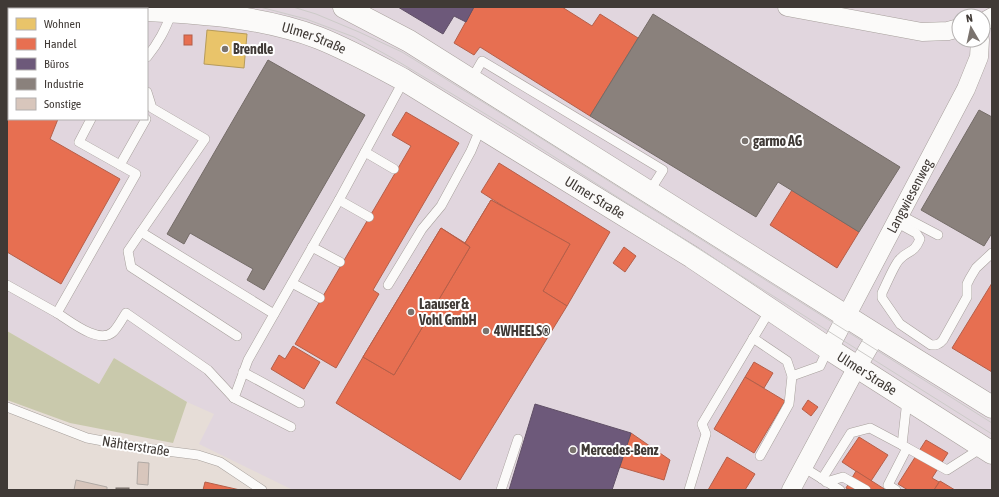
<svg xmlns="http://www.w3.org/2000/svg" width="999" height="497" font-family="'Asap Condensed',sans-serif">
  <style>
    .commercial { fill: #e1d6de; fill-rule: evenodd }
    .green { fill: #c9c9ac }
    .homes { fill: #e9c46a; stroke: #b69b5a }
    .shops { fill: #e76f51; stroke: #b55f49 }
    .offices { fill: #6d597a; stroke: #605066 }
    .industry { fill: #8a817c; stroke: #746c67 }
    .building { fill: #d8c6bc; stroke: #b0a9a4 }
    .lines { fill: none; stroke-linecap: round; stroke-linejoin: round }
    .service-casing { stroke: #a7a09c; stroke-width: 10 }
    .minor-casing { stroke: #a7a09c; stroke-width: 19 }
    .tertiary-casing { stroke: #a7a09c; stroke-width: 23 }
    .service { stroke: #fbfaf9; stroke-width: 9 }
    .minor { stroke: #fbfaf9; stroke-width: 18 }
    .tertiary { stroke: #fbfaf9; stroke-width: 22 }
    .tram { stroke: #cdcbc9; stroke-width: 1 }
    .poi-dot { fill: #7a736e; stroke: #fff; stroke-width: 1.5 }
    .labels { text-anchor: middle; stroke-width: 4; stroke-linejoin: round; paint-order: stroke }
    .street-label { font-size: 14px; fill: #403a36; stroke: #fff }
    .poi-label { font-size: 14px; font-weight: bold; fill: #403a36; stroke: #fff; text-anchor: start }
  </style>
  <rect width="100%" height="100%" fill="#e6ddd7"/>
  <path class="commercial" d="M 7,7 L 992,7 L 992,490 L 293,490 L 199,444 L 214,414 L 187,402 L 114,358 L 99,384 L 7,331 ZM 9,9 L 147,9 L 147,119 L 9,119 ZM 959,16 L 983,16 L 983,40 L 959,40 Z"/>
  <path class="green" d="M 7,331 L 99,384 L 114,358 L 187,402 L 173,443 L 70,423 L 7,400 Z"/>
  <path class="homes" d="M 207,30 L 247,34 L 244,68 L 204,64 Z"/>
  <g class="shops">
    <path d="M 474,7 L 562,7 L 592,26 L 600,14 L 638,38 L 590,116 L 480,47 L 474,55 L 454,43 Z"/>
    <rect x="184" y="35" width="8" height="10"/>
    <path d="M 7,41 L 9,41 L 9,119 L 58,119 L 50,139 L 120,179 L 61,284 L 7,252 Z"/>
    <path d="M 406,112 L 459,143 L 373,290 L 379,294 L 336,368 L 295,344 L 411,146 L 392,135 Z"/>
    <path d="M 499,163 L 610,232 L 567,306 L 543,291 L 570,244 L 506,208 L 481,192 Z"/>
    <path d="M 792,190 L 859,232 L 837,268 L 770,225 Z"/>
    <path d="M 491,200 L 506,208 L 469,268 L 462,263 L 394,375 L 363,357 L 441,228 L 465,243 Z"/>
    <path d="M 491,200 L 570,244 L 543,291 L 567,306 L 460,480 L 336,403 L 363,357 L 394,375 L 470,247 L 465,243 Z"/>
    <path d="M 441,228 L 470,247 L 394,375 L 363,357 Z"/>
    <path d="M 624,247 L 636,256 L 625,272 L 613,263 Z"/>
    <path d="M 992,283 L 992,372 L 952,348 Z"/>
    <path d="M 293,346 L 320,362 L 304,389 L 271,369 L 279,355 L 285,359 Z"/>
    <path d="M 754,362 L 773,373 L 764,388 L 745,377 Z"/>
    <path d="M 745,377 L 785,401 L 754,453 L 714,429 Z"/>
    <path d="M 808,400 L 818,407 L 811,416 L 802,409 Z"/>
    <path d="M 631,433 L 670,460 L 664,480 L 620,467 Z"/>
    <path d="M 859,437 L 888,455 L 871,481 L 842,462 Z"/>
    <path d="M 926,440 L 948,453 L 932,478 L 939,482 L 934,490 L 908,490 L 898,484 Z"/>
    <path d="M 727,457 L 755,474 L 745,490 L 708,490 Z"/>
    <path d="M 856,471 L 886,490 L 850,490 L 846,488 Z"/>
    <path d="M 940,481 L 955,490 L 934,490 Z"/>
    <path d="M 205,482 L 240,490 L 203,490 Z"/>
  </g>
  <g class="offices">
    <path d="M 398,7 L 474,7 L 466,22 L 454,16 L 443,34 Z"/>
    <path d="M 535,404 L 631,433 L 612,490 L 509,490 Z"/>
  </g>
  <g class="industry">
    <path d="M 653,14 L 900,167 L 859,232 L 778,182 L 756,217 L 590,116 Z"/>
    <path d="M 268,60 L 365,115 L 264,290 L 247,280 L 253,269 L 190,233 L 184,244 L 167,234 Z"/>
    <path d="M 979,110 L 992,117 L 992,233 L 984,246 L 921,210 Z"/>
    <rect x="116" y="488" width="13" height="2"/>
  </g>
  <g class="building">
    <path d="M 138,462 L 149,463 L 148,485 L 137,484 Z"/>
    <path d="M 76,480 L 107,487 L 107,490 L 74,490 Z"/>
  </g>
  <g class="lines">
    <defs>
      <g id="service">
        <path d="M 147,57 C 159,42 165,30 172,12"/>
        <path d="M 471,80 L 482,61 L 663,170 L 649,192"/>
        <path d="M 147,92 L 152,108 L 205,139 L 141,232 L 274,314"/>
        <path d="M 91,119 L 79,142 L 136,174 L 57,313 C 70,321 99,345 113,332 C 118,327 122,319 126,313 L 208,370 L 234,398"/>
        <path d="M 365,152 L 394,169"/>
        <path d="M 120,165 L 146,119"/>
        <path d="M 339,200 L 369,217"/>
        <path d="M 900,215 L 938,235"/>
        <path d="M 896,222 L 916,233 L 920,239 C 914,254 908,250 900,259 C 895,263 886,285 882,293 L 882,298 L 900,324 L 931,345 C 936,345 939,345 943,340 L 967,297 L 967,284 L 970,278 L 976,268 L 992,253"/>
        <path d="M 141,232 L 128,251 L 131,267 L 237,336"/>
        <path d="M 312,247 L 340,262"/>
        <path d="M 292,283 L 320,298"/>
        <path d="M 7,285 L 57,313"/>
        <path d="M 388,285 L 422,229 L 441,206 L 471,151 L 481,127"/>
        <path d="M 753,338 L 787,361 L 792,376 L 789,404 L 760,456"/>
        <path d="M 243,372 L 300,403"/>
        <path d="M 792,376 L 820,366 L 828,349"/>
        <path d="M 907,400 L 902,445 L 947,470 L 983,447"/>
        <path d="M 7,407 L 87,438 L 135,447 L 198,455 L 220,462 L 262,490"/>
        <path d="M 291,427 L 234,398 L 248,360 L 339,200 L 404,80"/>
        <path d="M 803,467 L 840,490"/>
        <path d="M 822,479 L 851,433 L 870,428 L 902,445"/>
        <path d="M 826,482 L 843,477 L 866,490"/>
        <path d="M 501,490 L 518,439"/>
        <path d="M 689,490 L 706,434 L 702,424 L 770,310"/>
        <path d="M 896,490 L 888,485 L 907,448"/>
      </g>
      <g id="minor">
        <path d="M 787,7 L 922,32 L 948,31 L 959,28"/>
        <path d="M 983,22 L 992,17"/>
        <path id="s1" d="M 829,349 L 966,89 L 979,57 L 980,40"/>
        <path d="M 791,490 L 851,378 L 876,335"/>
      </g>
      <g id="tertiary">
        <path d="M 82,7 L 130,9"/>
        <path d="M 344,7 L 409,41 L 876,335 L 992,407"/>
        <path id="s2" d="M 147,10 C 205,13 264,17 319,38 C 349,50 376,65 404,80 L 692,257 L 829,349 L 992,453"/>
      </g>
    </defs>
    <use href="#service" class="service-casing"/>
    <use href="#minor" class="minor-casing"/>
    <use href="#tertiary" class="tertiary-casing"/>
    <use href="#service" class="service"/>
    <use href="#minor" class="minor"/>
    <use href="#tertiary" class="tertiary"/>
    <g class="tram">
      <path d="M 260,7 L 306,19 L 354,37 L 394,59 L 512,130 L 836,336 L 992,434"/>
      <path d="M 293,7 L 316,14 L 359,32 L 402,52 L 520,125 L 992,423"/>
    </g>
  </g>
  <g class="poi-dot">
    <circle cx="225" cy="49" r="4"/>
    <circle cx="745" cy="141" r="4"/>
    <circle cx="411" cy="312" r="4"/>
    <circle cx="486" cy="331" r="4"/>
    <circle cx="573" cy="450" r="4"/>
  </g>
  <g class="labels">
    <g class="street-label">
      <text dy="5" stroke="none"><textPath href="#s2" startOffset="170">Ulmer Straße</textPath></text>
      <text dy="5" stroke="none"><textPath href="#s1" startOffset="173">Langwiesenweg</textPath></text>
      <text dy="5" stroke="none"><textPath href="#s2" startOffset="494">Ulmer Straße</textPath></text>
      <text dy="5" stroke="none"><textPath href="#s2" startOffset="818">Ulmer Straße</textPath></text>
      <text transform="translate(136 446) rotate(9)" y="5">Nähterstraße</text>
    </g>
    <g class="poi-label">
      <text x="233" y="54">Brendle</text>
      <text x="753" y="146">garmo AG</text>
      <text x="419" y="309">Laauser &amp;<tspan x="419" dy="16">Vohl GmbH</tspan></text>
      <text x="494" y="336">4WHEELS®</text>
      <text x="581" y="455">Mercedes-Benz</text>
    </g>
  </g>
  <rect width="999" height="497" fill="none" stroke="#403a36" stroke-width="16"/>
  <rect x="8" y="8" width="140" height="112" fill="#ffffff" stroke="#b3b0af"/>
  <rect x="16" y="18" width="20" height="12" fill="#e9c46a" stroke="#b3b0af"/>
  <text x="44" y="28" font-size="12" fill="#403a36">Wohnen</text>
  <rect x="16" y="38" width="20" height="12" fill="#e76f51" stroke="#b3b0af"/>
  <text x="44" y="48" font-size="12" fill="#403a36">Handel</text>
  <rect x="16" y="58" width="20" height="12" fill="#6d597a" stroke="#b3b0af"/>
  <text x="44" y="68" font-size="12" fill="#403a36">Büros</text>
  <rect x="16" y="78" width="20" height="12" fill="#8a817c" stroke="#b3b0af"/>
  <text x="44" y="88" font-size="12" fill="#403a36">Industrie</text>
  <rect x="16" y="98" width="20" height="12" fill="#d8c6bc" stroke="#b3b0af"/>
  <text x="44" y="108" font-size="12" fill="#403a36">Sonstige</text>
  <g transform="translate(971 28) rotate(351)"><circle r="19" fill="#ffffff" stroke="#b3b0af"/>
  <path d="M0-3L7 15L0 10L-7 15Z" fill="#7a736e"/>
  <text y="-6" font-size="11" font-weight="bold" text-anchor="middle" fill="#403a36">N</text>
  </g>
</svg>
